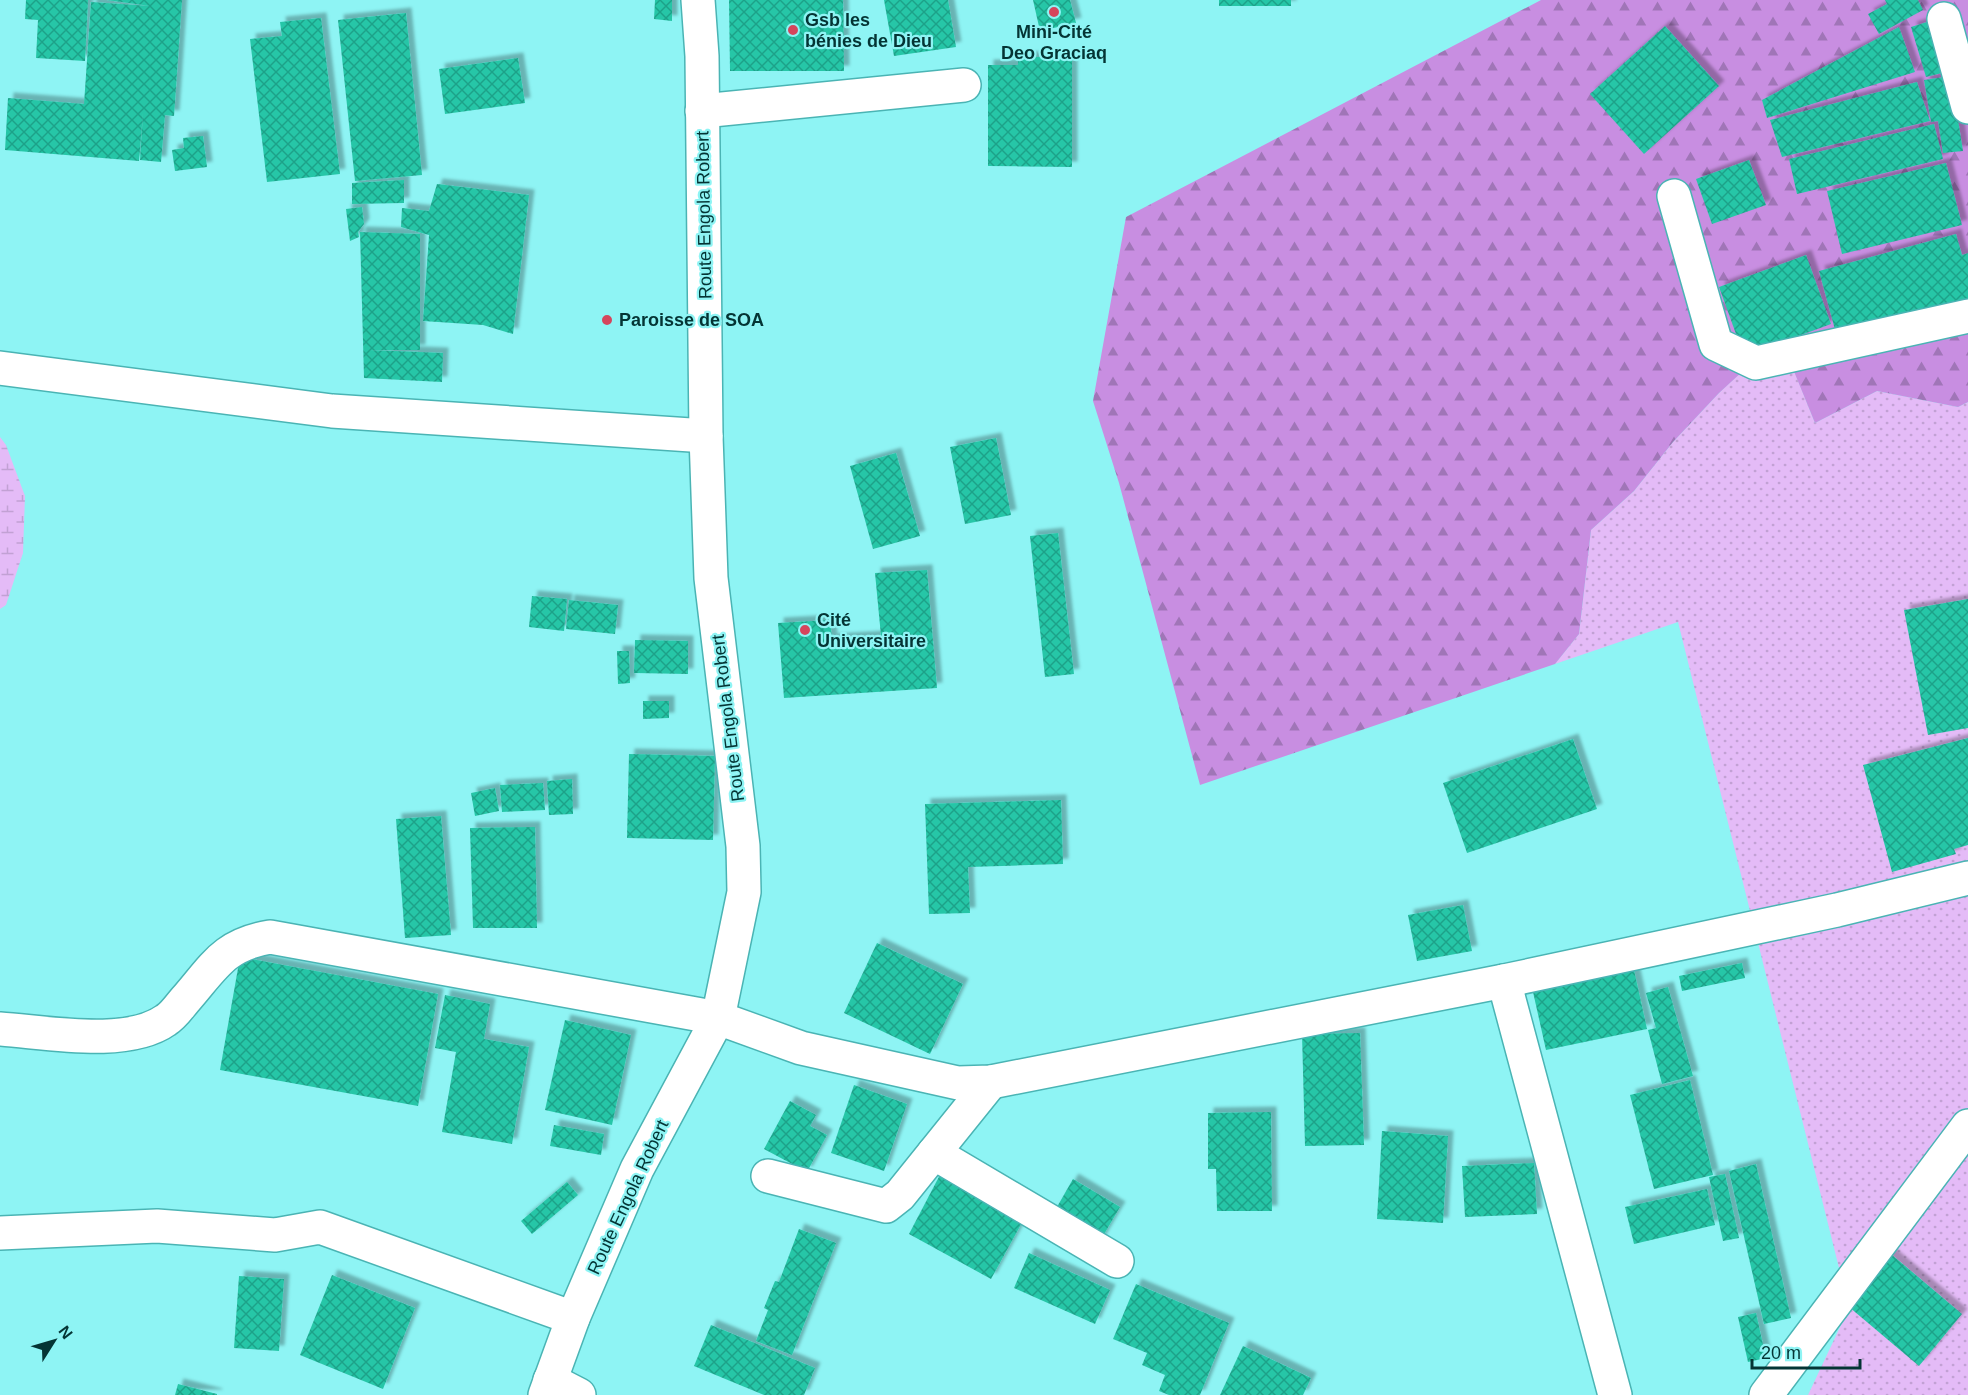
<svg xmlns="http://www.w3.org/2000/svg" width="1968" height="1395" font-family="Helvetica,sans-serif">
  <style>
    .grass { fill: url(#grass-dots) }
    .forest { fill: url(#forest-firs) }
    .wetland { fill: url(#wetland-marsh) }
    .building { fill: url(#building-cross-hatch); filter: url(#shadow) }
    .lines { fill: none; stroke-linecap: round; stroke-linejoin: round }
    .street-casing { stroke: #4ab4b4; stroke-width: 36 }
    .secondary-casing { stroke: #4ab4b4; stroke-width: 36 }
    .street { stroke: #fff; stroke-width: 33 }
    .secondary { stroke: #fff; stroke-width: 33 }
    .poi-dot { fill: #d5455c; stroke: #8ef4f4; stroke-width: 2 }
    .labels { text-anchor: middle; stroke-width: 4.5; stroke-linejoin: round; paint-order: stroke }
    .poi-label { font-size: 18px; font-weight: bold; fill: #043434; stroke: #8ef4f4; text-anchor: start }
    .street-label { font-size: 18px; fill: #043434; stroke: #8ef4f4 }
  </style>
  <defs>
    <pattern id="grass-dots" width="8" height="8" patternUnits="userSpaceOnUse" patternTransform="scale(1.5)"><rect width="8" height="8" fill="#e4bbf7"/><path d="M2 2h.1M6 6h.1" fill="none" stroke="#c2a1d4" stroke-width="1.8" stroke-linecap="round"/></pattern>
    <pattern id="forest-firs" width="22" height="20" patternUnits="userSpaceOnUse" patternTransform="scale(1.5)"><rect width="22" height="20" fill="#c88ee1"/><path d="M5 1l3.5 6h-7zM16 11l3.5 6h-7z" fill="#a075b7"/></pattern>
    <pattern id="wetland-marsh" width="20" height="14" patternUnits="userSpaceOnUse" patternTransform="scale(1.5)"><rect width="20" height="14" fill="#e4bbf7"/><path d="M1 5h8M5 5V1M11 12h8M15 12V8" fill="none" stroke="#c2a1d4"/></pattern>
    <pattern id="building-cross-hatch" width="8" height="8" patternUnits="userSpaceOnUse" patternTransform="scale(1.5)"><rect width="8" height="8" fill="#26c6a7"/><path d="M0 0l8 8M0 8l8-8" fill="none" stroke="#1fa289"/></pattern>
    <filter id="shadow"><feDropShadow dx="5.5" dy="-5.5" stdDeviation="1.5" flood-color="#0004"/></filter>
  </defs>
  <rect width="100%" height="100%" fill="#8ef4f4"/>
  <path class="grass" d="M 1780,336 L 1815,423 L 1877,391 L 1958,407 L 1968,402 L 1968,1395 L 1808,1395 L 1849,1308 L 1678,622 L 1555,664 L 1579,634 L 1591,530 L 1634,491 L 1673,442 L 1719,393 Z"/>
  <path class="forest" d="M 1541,0 L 1968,0 L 1968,402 L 1958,407 L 1877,391 L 1815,423 L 1780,337 L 1719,393 L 1673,442 L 1634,491 L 1591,530 L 1579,634 L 1555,664 L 1200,785 L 1119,483 L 1093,401 L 1126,217 Z"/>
  <path class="wetland" d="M 0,437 L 6,445 L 25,496 L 23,553 L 6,605 L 0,609 Z"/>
  <g class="building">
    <path d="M 26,0 L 88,0 L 85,61 L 36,58 L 38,20 L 25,19 Z"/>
    <path d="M 107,0 L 182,0 L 174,116 L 165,115 L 161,162 L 140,160 L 143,113 L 139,161 L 5,150 L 8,98 L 84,104 L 91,2 L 150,6 Z"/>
    <path d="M 655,0 L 672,0 L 672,21 L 654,19 Z"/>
    <path d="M 729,0 L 843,0 L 844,71 L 730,71 Z"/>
    <path d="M 884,0 L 948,0 L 956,47 L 894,56 Z"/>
    <path d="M 1033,0 L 1070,0 L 1076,23 L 1040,31 Z"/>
    <rect x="1219" y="0" width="72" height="6"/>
    <path d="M 1885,0 L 1918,0 L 1923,10 L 1879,34 L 1868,14 L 1887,4 Z"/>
    <path d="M 406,13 L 422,175 L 355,181 L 338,20 Z"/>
    <path d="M 321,18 L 340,174 L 267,182 L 250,39 L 282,36 L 280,22 Z"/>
    <path d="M 1927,22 L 1942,73 L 1926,77 L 1911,27 Z"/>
    <path d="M 1665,26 L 1719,86 L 1644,154 L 1590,94 Z"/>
    <path d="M 1899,27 L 1915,72 L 1767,118 L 1762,100 Z"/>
    <path d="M 1018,57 L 1072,57 L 1072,167 L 988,166 L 988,65 L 1018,65 Z"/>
    <path d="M 518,58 L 525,103 L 445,114 L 439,69 Z"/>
    <path d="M 1951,76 L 1963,151 L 1943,153 L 1938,121 L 1931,122 L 1924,80 Z"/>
    <path d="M 1917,82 L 1930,121 L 1782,157 L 1770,120 Z"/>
    <path d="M 1934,124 L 1943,159 L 1797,194 L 1789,159 Z"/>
    <path d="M 203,136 L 207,167 L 175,171 L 172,150 L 184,148 L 183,138 Z"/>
    <path d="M 1749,160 L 1766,205 L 1712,224 L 1696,179 Z"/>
    <path d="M 1946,163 L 1962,225 L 1842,254 L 1827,191 Z"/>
    <path d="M 404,180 L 404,203 L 352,204 L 352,183 Z"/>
    <path d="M 437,184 L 529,195 L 513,334 L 483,325 L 423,321 L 429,235 L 401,227 L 402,208 L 429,211 Z"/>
    <path d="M 362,207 L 364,224 L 358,232 L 359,237 L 350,241 L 346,209 Z"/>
    <path d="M 360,232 L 420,234 L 420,350 L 369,350 L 443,353 L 442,382 L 364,378 Z"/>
    <path d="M 1956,234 L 1962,255 L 1968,253 L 1968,301 L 1837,337 L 1819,271 Z"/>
    <path d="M 1806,255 L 1831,324 L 1744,356 L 1719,287 Z"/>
    <path d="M 996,438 L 1011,515 L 965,524 L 950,447 Z"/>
    <path d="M 896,453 L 920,536 L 873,549 L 850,466 Z"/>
    <path d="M 1058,533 L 1074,674 L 1045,677 L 1030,536 Z"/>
    <path d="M 927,570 L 937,688 L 784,698 L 778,623 L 830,620 L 832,639 L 881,636 L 875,573 Z"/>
    <path d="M 532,596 L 567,599 L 564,631 L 529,627 Z"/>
    <path d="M 1968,599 L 1968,728 L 1928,735 L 1904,610 Z"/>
    <path d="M 569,600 L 618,605 L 615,634 L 566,629 Z"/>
    <path d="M 635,640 L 688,641 L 688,674 L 634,673 Z"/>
    <path d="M 617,651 L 629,651 L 630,683 L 618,684 Z"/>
    <path d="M 643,701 L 669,701 L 669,718 L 643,719 Z"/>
    <path d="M 1968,738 L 1968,845 L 1954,849 L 1956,854 L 1892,872 L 1863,765 Z"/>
    <path d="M 1573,739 L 1597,809 L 1467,853 L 1443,783 Z"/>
    <path d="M 629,754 L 715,756 L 713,840 L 627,838 Z"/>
    <path d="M 572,779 L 573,814 L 549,815 L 547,781 Z"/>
    <path d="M 543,783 L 545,810 L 502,812 L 500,785 Z"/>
    <path d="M 495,788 L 499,811 L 475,816 L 471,793 Z"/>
    <path d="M 1061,800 L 1063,864 L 968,867 L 970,913 L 929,914 L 925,804 Z"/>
    <path d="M 441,816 L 451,935 L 405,938 L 396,819 Z"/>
    <path d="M 535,827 L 537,928 L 473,928 L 470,828 Z"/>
    <path d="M 1463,905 L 1472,951 L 1417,961 L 1408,915 Z"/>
    <path d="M 877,943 L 963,984 L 930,1054 L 844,1013 Z"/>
    <path d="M 240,957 L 438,994 L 418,1106 L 220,1070 Z"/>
    <path d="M 1742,963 L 1745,978 L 1682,991 L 1679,976 Z"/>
    <path d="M 1634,970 L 1647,1029 L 1546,1050 L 1533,992 Z"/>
    <path d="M 1668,987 L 1693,1076 L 1662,1084 L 1648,1030 L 1656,1028 L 1646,993 Z"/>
    <path d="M 445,995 L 490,1004 L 484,1039 L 529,1047 L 512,1144 L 442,1132 L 456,1052 L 435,1048 Z"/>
    <path d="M 565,1020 L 631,1035 L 612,1125 L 545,1110 Z"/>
    <path d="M 1360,1033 L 1364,1145 L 1305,1146 L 1302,1034 Z"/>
    <path d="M 1690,1080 L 1713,1175 L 1654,1189 L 1630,1095 Z"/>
    <path d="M 854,1085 L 907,1104 L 884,1171 L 831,1153 Z"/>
    <path d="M 790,1101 L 816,1115 L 810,1126 L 827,1135 L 807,1172 L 764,1149 Z"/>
    <path d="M 1271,1112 L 1272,1211 L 1217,1211 L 1216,1169 L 1208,1169 L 1208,1113 Z"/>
    <path d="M 554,1125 L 604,1134 L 601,1155 L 550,1146 Z"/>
    <path d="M 1382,1131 L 1448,1136 L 1443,1223 L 1377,1219 Z"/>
    <path d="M 1534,1163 L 1537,1214 L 1465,1217 L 1462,1166 Z"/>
    <path d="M 1756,1164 L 1791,1318 L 1764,1324 L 1729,1171 Z"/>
    <path d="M 942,1171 L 1025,1217 L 991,1279 L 909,1234 Z"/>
    <path d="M 1725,1174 L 1739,1238 L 1723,1241 L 1709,1177 Z"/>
    <path d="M 1073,1179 L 1120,1207 L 1100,1241 L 1053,1214 Z"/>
    <path d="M 567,1182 L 578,1195 L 532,1234 L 521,1221 Z"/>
    <path d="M 1707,1189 L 1715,1225 L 1634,1244 L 1625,1207 Z"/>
    <path d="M 799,1229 L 836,1243 L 792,1355 L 756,1341 L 768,1310 L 764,1308 L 775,1281 L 779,1282 Z"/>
    <path d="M 1885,1249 L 1962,1314 L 1919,1366 L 1842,1301 Z"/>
    <path d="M 1029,1253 L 1110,1290 L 1095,1324 L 1014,1288 Z"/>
    <path d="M 332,1275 L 415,1308 L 383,1389 L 300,1355 Z"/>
    <path d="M 239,1276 L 284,1279 L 279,1351 L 234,1348 Z"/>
    <path d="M 1136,1284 L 1229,1323 L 1200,1395 L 1169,1395 L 1159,1391 L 1165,1375 L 1142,1365 L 1147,1353 L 1113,1339 Z"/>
    <path d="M 1756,1313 L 1766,1358 L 1748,1362 L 1738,1317 Z"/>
    <path d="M 711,1325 L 815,1368 L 804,1395 L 764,1395 L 694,1366 Z"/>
    <path d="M 1243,1346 L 1311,1378 L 1303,1395 L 1220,1395 Z"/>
    <path d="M 178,1384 L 217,1394 L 217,1395 L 175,1395 Z"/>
  </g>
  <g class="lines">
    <defs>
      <g id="street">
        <path d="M 1944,19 L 1968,107"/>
        <path d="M 702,111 L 964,85"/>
        <path d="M 1674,196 L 1716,344 L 1756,363 L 1968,316"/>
        <path d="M 0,368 L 332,411 L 706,436"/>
        <path d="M 1504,981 L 1837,910 L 1968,878"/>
        <path d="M 0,1029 C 46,1032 127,1048 166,1020 C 173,1016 179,1007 185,1000 C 214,967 223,945 270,937 L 718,1018 L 801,1048 L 958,1083 L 991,1082 L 1504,981 L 1615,1395"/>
        <path d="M 934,1153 L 1117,1261"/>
        <path d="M 768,1176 L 886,1206 L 900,1195 L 991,1082"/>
        <path d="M 0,1233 L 157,1226 L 275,1235 L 320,1227 L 573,1318"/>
        <path d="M 550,1380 L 579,1395"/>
        <path d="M 1766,1395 L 1968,1126"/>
      </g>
      <path id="secondary" d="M 545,1395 L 573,1318 L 637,1169 L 718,1018 L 744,892 L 743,846 L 711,578 L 706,436 L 702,56 L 698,0"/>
    </defs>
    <use href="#street" class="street-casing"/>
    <use href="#secondary" class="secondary-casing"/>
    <use href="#street" class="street"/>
    <use href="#secondary" class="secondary"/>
  </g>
  <g class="poi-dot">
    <circle cx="1054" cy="12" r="6"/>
    <circle cx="793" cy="30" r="6"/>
    <circle cx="607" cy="320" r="6"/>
    <circle cx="805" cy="630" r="6"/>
  </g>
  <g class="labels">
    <g class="poi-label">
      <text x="805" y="26">Gsb les<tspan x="805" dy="21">bénies de Dieu</tspan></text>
      <text x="1054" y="38" text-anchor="middle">Mini-Cité<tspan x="1054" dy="21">Deo Graciaq</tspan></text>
      <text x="619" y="326">Paroisse de SOA</text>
      <text x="817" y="626">Cité<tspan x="817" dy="21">Universitaire</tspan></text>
    </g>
    <g class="street-label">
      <text transform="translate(704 215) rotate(-91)" y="6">Route Engola Robert</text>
      <text transform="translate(728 718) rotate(-97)" y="6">Route Engola Robert</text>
      <text transform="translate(628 1197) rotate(-65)" y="6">Route Engola Robert</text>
    </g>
  </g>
  <g transform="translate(54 1341) rotate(53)" stroke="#8ef4f4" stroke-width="4.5" paint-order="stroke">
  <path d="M0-4.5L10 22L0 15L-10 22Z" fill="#043434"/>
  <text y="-9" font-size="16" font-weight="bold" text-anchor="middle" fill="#043434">N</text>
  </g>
  <path d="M1752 1359v9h108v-9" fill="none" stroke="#043434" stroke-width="3"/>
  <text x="1761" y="1359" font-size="18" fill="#043434" stroke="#8ef4f4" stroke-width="4.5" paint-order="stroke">20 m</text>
</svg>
